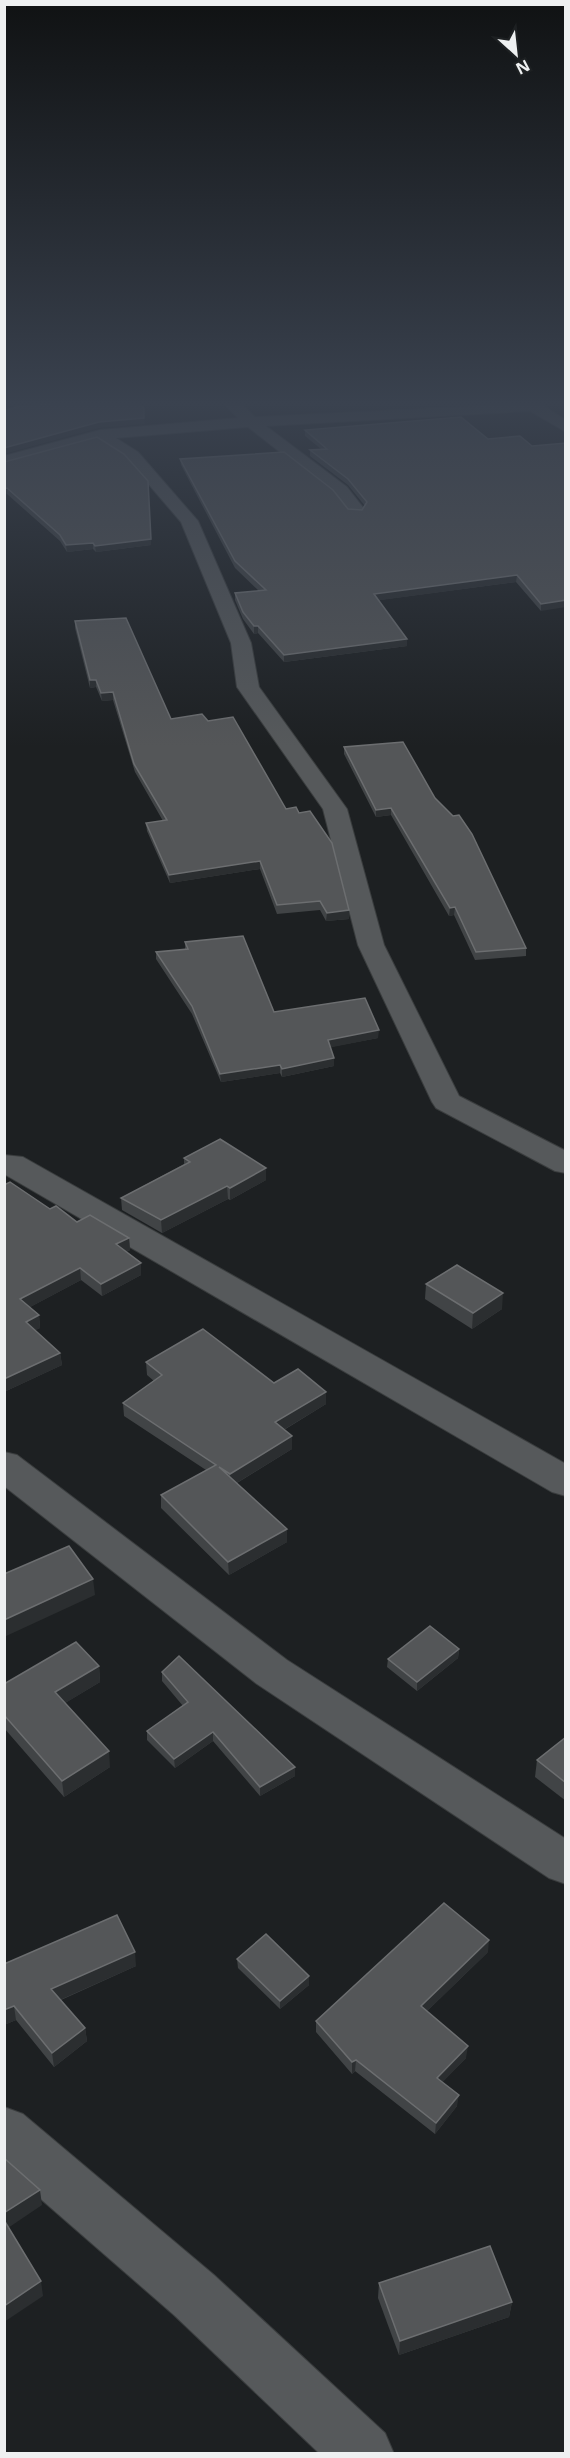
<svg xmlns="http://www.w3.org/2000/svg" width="570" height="2458" font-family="'Open Sans',sans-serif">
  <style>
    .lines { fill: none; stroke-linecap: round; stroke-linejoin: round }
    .street-casing { stroke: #3a3d3e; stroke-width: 2 }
    .street { fill: #56595b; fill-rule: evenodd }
    .wall { fill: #414446 }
    .shaded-wall { fill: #2b2e30 }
    .building { fill: #545658; stroke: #6c6e70; stroke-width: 1.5 }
  </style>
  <rect width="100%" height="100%" fill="#1d2022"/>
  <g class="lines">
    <defs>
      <g id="street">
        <path d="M 223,403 L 240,403 L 255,417 L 539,403 L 566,420 L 566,432 L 530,411 L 266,426 L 347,487 L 365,510 L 362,514 L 350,514 L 335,495 L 248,427 L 116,438 L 138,452 L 198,521 L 251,643 L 259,687 L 347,809 L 384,945 L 459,1096 L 566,1151 L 566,1173 L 555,1171 L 436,1108 L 432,1102 L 358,945 L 323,809 L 237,687 L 231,643 L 181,522 L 126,458 L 98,440 L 4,466 L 4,456 L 100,430 L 238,418 Z"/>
        <path d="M 4,1155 L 23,1157 L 566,1464 L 566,1496 L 552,1492 L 4,1174 Z"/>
        <path d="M 4,1452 L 17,1455 L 287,1660 L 566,1839 L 566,1884 L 549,1878 L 257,1684 L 4,1486 Z"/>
        <path d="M 4,2107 L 23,2114 L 214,2275 L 385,2433 L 394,2454 L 320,2454 L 174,2315 L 4,2167 Z"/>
      </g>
    </defs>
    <use href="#street" class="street-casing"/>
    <use href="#street" class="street"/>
  </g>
  <g class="wall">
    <path d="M 305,430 L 488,439 L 532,446 L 566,443 L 541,611 L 516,582 L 379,600 L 407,646 L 284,662 L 258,633 L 254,634 L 243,619 L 235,600 L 235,593 L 259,591 L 235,568 L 181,465 L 180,459 L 348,509 L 362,510 L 365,506 L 348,485 L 310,456 L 310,450 L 321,449 L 305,436 Z"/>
    <path d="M 4,462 L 151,545 L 96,552 L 93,549 L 67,552 L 60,541 L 7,494 Z"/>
    <path d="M 75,621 L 171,719 L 349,919 L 326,921 L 320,910 L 277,914 L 260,869 L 170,883 L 147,831 L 146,823 L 163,821 L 135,772 L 113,700 L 102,701 L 96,687 L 90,688 L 75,628 Z"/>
    <path d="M 344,747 L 435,798 L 526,948 L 526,956 L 475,960 L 454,915 L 449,916 L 391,815 L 376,817 L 344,754 Z"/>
    <path d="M 185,942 L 274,1012 L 378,1038 L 330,1047 L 334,1058 L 334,1066 L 282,1077 L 280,1073 L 221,1082 L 192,1014 L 156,959 L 156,952 L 185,950 Z"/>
    <path d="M 184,1158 L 266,1180 L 230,1200 L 228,1199 L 162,1233 L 122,1210 L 121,1198 L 184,1164 Z"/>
    <path d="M 50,1209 L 77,1222 L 129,1238 L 130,1250 L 126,1252 L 141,1263 L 141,1275 L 102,1296 L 81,1280 L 30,1307 L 39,1315 L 40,1328 L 35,1330 L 60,1353 L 62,1365 L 4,1392 Z"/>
    <path d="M 426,1284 L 502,1309 L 472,1329 L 425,1299 Z"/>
    <path d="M 146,1362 L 274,1383 L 326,1404 L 284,1430 L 292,1449 L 237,1483 L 287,1542 L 229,1575 L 161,1508 L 161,1495 L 206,1470 L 124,1416 L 123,1403 L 154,1381 L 147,1375 Z"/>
    <path d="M 459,1649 L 458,1658 L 417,1691 L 387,1667 L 388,1659 Z"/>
    <path d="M 99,1666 L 100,1682 L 65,1703 L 110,1767 L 64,1797 L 4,1728 L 4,1684 Z"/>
    <path d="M 162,1672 L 295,1776 L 260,1796 L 213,1741 L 175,1768 L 147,1740 L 147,1731 L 183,1706 L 162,1681 Z"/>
    <path d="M 566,1737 L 566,1801 L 535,1777 L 537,1760 Z"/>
    <path d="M 488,1952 L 427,2011 L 466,2058 L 442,2082 L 457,2106 L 435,2134 L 355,2071 L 352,2074 L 316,2032 L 316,2021 Z"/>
    <path d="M 237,1959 L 309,1985 L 280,2009 L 238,1968 Z"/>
    <path d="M 4,1964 L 136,1966 L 61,2000 L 85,2028 L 87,2041 L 54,2067 L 16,2020 L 4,2025 Z"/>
    <path d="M 379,2283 L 512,2302 L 509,2317 L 399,2355 L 378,2298 Z"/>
  </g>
  <g class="shaded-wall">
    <path d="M 144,418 L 145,424 L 99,428 L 4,454 L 4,448 L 99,422 Z"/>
    <path d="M 7,488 L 7,494 L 4,495 L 4,489 Z"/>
    <path d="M 151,539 L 151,545 L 96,552 L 95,546 Z"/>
    <path d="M 93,543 L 93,549 L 67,552 L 66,545 Z"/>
    <path d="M 517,575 L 516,582 L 374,601 L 374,594 Z"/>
    <path d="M 566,600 L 566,607 L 541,611 L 541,604 Z"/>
    <path d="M 254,626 L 258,626 L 258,633 L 254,634 Z"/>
    <path d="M 407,639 L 407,646 L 284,662 L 284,655 Z"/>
    <path d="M 90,680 L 96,680 L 96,687 L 90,688 Z"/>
    <path d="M 113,692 L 113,700 L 102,701 L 101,693 Z"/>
    <path d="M 391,808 L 391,815 L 376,817 L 376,810 Z"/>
    <path d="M 260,861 L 260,869 L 170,883 L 169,875 Z"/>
    <path d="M 455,907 L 454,915 L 449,916 L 450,908 Z"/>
    <path d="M 349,910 L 349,919 L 326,921 L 327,913 Z"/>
    <path d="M 379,1030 L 378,1038 L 328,1048 L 328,1040 Z"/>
    <path d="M 334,1058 L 334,1066 L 282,1077 L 282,1069 Z"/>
    <path d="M 280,1065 L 280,1073 L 221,1082 L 220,1074 Z"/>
    <path d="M 266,1168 L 266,1180 L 230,1200 L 230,1188 Z"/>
    <path d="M 227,1186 L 228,1199 L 162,1233 L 161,1220 Z"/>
    <path d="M 129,1238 L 130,1250 L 117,1257 L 116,1244 Z"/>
    <path d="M 141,1263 L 141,1275 L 102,1296 L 101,1284 Z"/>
    <path d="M 80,1268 L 81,1280 L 21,1312 L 20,1299 Z"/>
    <path d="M 503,1293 L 502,1309 L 472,1329 L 473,1313 Z"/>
    <path d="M 39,1315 L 40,1328 L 27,1335 L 26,1322 Z"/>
    <path d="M 60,1353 L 62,1365 L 4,1392 L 4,1379 Z"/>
    <path d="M 326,1392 L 326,1404 L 275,1435 L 275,1422 Z"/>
    <path d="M 292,1436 L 292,1449 L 230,1487 L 230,1474 Z"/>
    <path d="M 287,1529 L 287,1542 L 229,1575 L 228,1562 Z"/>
    <path d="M 93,1579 L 95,1595 L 4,1637 L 4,1620 Z"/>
    <path d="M 459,1649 L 458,1658 L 417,1691 L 417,1682 Z"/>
    <path d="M 99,1666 L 100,1682 L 57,1708 L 55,1692 Z"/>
    <path d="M 213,1732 L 213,1741 L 175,1768 L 174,1759 Z"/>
    <path d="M 109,1751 L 110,1767 L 64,1797 L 62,1781 Z"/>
    <path d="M 295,1767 L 295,1776 L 260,1796 L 260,1787 Z"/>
    <path d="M 489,1940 L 488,1952 L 420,2018 L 421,2006 Z"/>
    <path d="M 135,1952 L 136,1966 L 53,2003 L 51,1989 Z"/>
    <path d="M 309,1976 L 309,1985 L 280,2009 L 280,2001 Z"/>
    <path d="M 14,2006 L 16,2020 L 4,2025 L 4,2010 Z"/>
    <path d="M 85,2028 L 87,2041 L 54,2067 L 52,2053 Z"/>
    <path d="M 468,2046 L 466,2058 L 436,2089 L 437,2078 Z"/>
    <path d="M 356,2060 L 355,2071 L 352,2074 L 352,2062 Z"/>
    <path d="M 459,2095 L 457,2106 L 435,2134 L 436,2123 Z"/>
    <path d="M 40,2190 L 42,2205 L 5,2230 L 4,2213 Z"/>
    <path d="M 41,2281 L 43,2296 L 4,2322 L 4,2306 Z"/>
    <path d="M 512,2302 L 509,2317 L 399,2355 L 400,2341 Z"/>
  </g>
  <g class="building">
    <path d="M 58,403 L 139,403 L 144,408 L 144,418 L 99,422 L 4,448 L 4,410 L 17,407 Z"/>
    <path d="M 461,417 L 488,439 L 520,436 L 532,446 L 566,443 L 566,600 L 541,604 L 517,575 L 374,594 L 407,639 L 284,655 L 258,626 L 254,626 L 243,612 L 235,593 L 266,590 L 235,561 L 180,459 L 284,452 L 333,490 L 348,509 L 362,510 L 367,502 L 348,479 L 310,450 L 327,449 L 305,430 Z"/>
    <path d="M 97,437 L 124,454 L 148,481 L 151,539 L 95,546 L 93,543 L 66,545 L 60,535 L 7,488 L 4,489 L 4,462 Z"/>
    <path d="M 126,618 L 171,719 L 202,714 L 208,721 L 233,717 L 286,809 L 296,807 L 299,813 L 310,811 L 332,843 L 349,910 L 327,913 L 320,901 L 277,905 L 260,861 L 169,875 L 146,823 L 167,820 L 134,764 L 113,692 L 101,693 L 96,680 L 90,680 L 75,621 Z"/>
    <path d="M 403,742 L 435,798 L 453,816 L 459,815 L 472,834 L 526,948 L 476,952 L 455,907 L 450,908 L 391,808 L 376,810 L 344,747 Z"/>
    <path d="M 243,936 L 274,1012 L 365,998 L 379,1030 L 328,1040 L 334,1058 L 282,1069 L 280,1065 L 220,1074 L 192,1006 L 156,952 L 188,949 L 185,942 Z"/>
    <path d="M 220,1139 L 266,1168 L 230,1188 L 227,1186 L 161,1220 L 121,1198 L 190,1162 L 184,1158 Z"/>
    <path d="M 10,1182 L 50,1209 L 56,1206 L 77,1222 L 90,1215 L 129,1238 L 116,1244 L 141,1263 L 101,1284 L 80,1268 L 20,1299 L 39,1315 L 26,1322 L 60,1353 L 4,1379 L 4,1185 Z"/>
    <path d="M 457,1265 L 503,1293 L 473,1313 L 426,1284 Z"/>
    <path d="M 203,1329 L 274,1383 L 298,1369 L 326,1392 L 275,1422 L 292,1436 L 230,1474 L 219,1467 L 287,1529 L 228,1562 L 161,1495 L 216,1465 L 123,1403 L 162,1375 L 146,1362 Z"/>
    <path d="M 69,1546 L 93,1579 L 4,1620 L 4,1574 Z"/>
    <path d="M 430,1626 L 459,1649 L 417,1682 L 388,1659 Z"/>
    <path d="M 76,1642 L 99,1666 L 55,1692 L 109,1751 L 62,1781 L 4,1715 L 4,1684 Z"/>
    <path d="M 179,1656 L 295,1767 L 260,1787 L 213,1732 L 174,1759 L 147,1731 L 188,1702 L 162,1672 Z"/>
    <path d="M 566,1737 L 566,1783 L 537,1760 Z"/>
    <path d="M 444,1903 L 489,1940 L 421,2006 L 468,2046 L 437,2078 L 459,2095 L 436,2123 L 356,2060 L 352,2062 L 316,2021 Z"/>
    <path d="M 117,1915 L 135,1952 L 51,1989 L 85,2028 L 52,2053 L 14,2006 L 4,2010 L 4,1964 Z"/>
    <path d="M 266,1934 L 309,1976 L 280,2001 L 237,1959 Z"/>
    <path d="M 4,2158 L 40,2190 L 4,2213 Z"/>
    <path d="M 4,2220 L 41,2281 L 4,2306 Z"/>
    <path d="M 490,2246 L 512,2302 L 400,2341 L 379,2283 Z"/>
  </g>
  <linearGradient id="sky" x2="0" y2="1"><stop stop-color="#101213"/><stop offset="0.54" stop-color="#3a424f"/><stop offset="1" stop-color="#3a424f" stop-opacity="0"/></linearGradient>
  <rect width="570" height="747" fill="url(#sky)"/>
  <rect width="570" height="2458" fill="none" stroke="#eef0f1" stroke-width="12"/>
  <g transform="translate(516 54) rotate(153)" stroke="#1d2022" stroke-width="4.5" paint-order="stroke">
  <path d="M0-4.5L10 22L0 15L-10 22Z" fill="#eef0f1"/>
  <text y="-9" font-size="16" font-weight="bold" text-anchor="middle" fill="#eef0f1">N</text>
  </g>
</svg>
